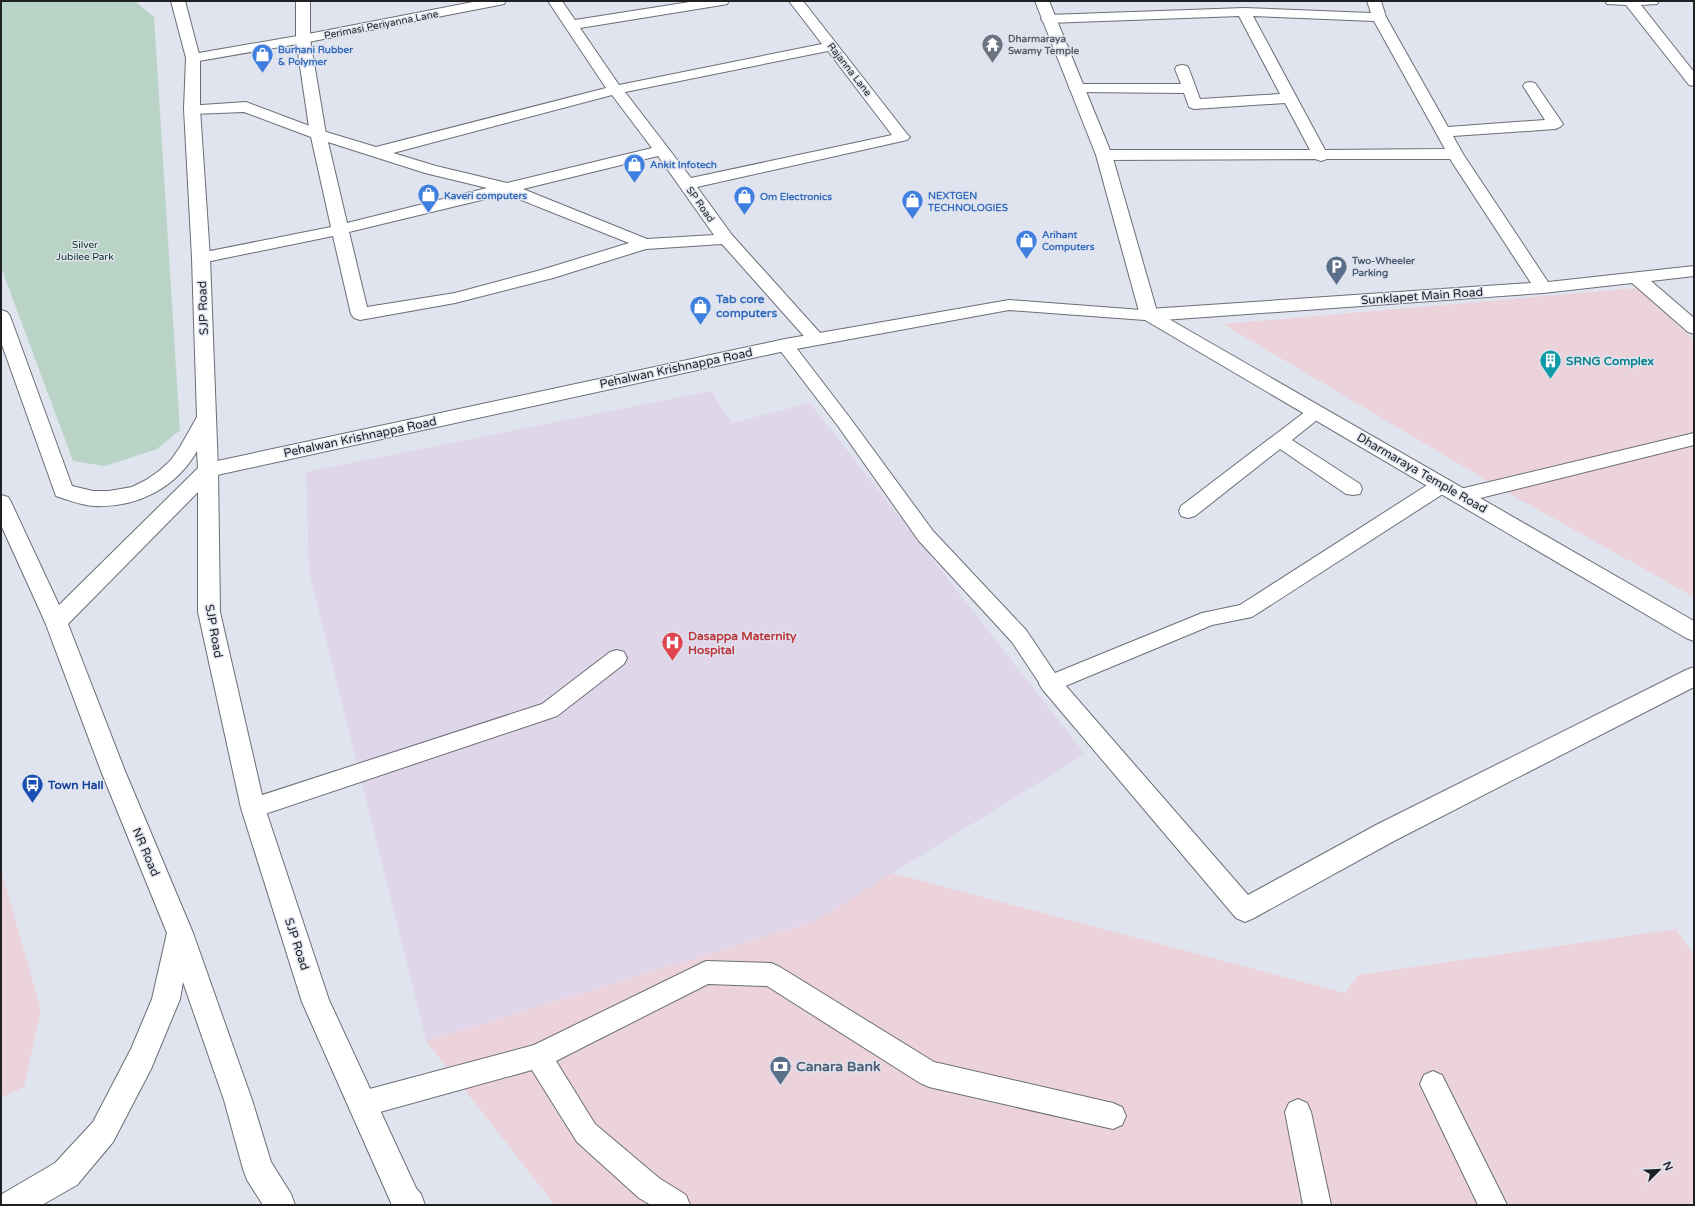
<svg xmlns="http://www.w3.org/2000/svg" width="1695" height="1206" font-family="'Varela Round',sans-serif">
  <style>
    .commercial { fill: #ecd3db }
    .medical { fill: #dfd6ea }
    .green { fill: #b9d4c6 }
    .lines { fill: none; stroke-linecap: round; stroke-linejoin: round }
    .service-casing { stroke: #6b6e77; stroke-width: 2 }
    .pedestrian-casing { stroke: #6b6e77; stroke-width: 2 }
    .minor-casing { stroke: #6b6e77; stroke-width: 2 }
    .tertiary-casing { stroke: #6b6e77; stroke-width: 2 }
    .secondary-casing { stroke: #6b6e77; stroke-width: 2 }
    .primary-casing { stroke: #6b6e77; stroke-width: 2 }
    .service { fill: #fff; fill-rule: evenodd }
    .pedestrian { fill: #fff; fill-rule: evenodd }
    .minor { fill: #fff; fill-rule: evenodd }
    .tertiary { fill: #fff; fill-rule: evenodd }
    .secondary { fill: #fff; fill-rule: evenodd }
    .primary { fill: #fff; fill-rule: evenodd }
    .labels { text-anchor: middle; stroke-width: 3; stroke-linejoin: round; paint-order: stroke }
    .far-street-label { font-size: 10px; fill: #1e2023; stroke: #e0e4ee }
    .far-worship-label { font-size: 10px; font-weight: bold; fill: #5b616d; stroke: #e0e4ee; text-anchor: start }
    .far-shop-label { font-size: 10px; font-weight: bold; fill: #366cbe; stroke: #e0e4ee; text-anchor: start }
    .far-park-label { font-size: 10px; fill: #0c3222; stroke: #e0e4ee }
    .far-service-label { font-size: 10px; font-weight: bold; fill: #4e5e75; stroke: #e0e4ee; text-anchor: start }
    .street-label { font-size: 12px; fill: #1e2023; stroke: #e0e4ee }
    .shop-label { font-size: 12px; font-weight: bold; fill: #366cbe; stroke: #e0e4ee; text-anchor: start }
    .culture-label { font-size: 12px; font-weight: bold; fill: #0d838f; stroke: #e0e4ee; text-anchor: start }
    .health-label { font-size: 12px; font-weight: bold; fill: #be3a42; stroke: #e0e4ee; text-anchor: start }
    .transit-label { font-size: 12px; font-weight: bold; fill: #164399; stroke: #e0e4ee; text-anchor: start }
    .near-service-label { font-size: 14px; font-weight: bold; fill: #4e5e75; stroke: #e0e4ee; text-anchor: start }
  </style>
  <rect width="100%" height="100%" fill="#e0e4ee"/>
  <g class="commercial">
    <path d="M 1637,288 L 1694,340 L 1694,597 L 1503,490 L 1223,324 Z"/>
    <path d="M 1,870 L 41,1010 L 24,1087 L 1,1098 Z"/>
    <path d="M 892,873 L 1345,993 L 1358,975 L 1676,929 L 1694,956 L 1694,1205 L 555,1205 L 426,1041 L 815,921 Z"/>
  </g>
  <path class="medical" d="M 711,391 L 732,423 L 810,403 L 1085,754 L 815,921 L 426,1041 L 309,571 L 306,472 Z"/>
  <path class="green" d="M 1,1 L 135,1 L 154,17 L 180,430 L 157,449 L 105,466 L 73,461 L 1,267 Z"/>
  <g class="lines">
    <defs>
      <g id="service">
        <path d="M 785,340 L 791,341 L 850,418 L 933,531 L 1026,630 L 1055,673 L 1202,613 L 1240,605 L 1435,480 L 1442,479 L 1449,480 L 1451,485 L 1449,490 L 1252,617 L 1212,625 L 1051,692 L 1044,690 L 1012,642 L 919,541 L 838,426 L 779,349 L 777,345 L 779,341 Z"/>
        <path d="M 1316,406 L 1322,408 L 1325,412 L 1322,416 L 1292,440 L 1360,484 L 1362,489 L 1360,494 L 1353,495 L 1346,494 L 1280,449 L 1195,516 L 1188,518 L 1181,516 L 1179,511 L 1181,506 L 1310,408 Z"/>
        <path d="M 1694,433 L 1694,445 L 1460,503 L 1453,501 L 1451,496 L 1453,491 L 1460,489 Z"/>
        <path d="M 617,650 L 624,652 L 627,658 L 624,664 L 557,716 L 253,818 L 245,815 L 242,808 L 245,801 L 253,798 L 542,704 L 610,652 Z"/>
        <path d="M 706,961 L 771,963 L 780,967 L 934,1062 L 1113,1103 L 1122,1107 L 1126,1116 L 1122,1125 L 1113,1129 L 929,1087 L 920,1083 L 767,986 L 708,984 L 556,1061 L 595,1124 L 659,1178 L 686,1195 L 690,1205 L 651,1205 L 639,1198 L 577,1142 L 532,1070 L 362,1117 L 353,1113 L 349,1104 L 353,1095 L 362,1091 L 534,1045 Z"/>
        <path d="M 1433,1071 L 1442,1075 L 1507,1205 L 1478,1205 L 1420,1084 L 1424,1075 Z"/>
        <path d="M 1298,1099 L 1307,1103 L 1311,1112 L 1331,1205 L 1303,1205 L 1285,1112 L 1289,1103 Z"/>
      </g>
      <path id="pedestrian" d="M 296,1 L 310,1 L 310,39 L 326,134 L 323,137 L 318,139 L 313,137 L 310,134 L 296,39 Z"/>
      <g id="minor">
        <path d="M 478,1 L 506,1 L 504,4 L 499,5 L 303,43 L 193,62 L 188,61 L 186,58 L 188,55 L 193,54 L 303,35 Z"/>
        <path d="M 548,1 L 562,1 L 575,20 L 696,1 L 729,1 L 727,4 L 722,5 L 580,28 L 619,85 L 822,44 L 789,1 L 803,1 L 907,134 L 910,137 L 907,140 L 697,187 L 732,235 L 822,335 L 825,339 L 822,343 L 816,345 L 810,343 L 722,244 L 646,249 L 553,278 L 455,303 L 360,320 L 354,318 L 351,314 L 333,236 L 201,263 L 195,262 L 192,258 L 195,254 L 331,227 L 311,137 L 244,112 L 192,114 L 187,112 L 184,109 L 187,106 L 246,102 L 323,131 L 376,147 L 606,88 ZM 828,51 L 892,135 L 691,178 L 625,92 ZM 612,95 L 652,148 L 507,183 L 436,166 L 393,153 ZM 328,142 L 425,173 L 487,188 L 347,223 ZM 658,156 L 714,235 L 647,239 L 523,189 ZM 506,194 L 629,243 L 541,270 L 455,293 L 367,307 L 349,232 Z"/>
        <path d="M 1367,1 L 1381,1 L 1386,17 L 1448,127 L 1545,120 L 1523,86 L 1525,83 L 1530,82 L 1535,83 L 1563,124 L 1560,127 L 1555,129 L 1453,136 L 1463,154 L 1548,282 L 1694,266 L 1694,276 L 1651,281 L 1694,318 L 1694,334 L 1688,332 L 1632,283 L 1543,293 L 1149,321 L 1143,319 L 1140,315 L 1143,311 L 1149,309 L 1531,283 L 1450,159 L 1327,159 L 1321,161 L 1315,159 L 1104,160 L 1098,158 L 1096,155 L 1098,152 L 1104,150 L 1310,150 L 1285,103 L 1194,109 L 1189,107 L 1184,93 L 1076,92 L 1071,91 L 1069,88 L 1071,85 L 1076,84 L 1181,84 L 1175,69 L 1177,66 L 1182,65 L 1187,66 L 1189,69 L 1200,99 L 1280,94 L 1239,16 L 1048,23 L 1043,22 L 1041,19 L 1043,16 L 1048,15 L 1244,8 L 1371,13 ZM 1253,16 L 1374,21 L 1445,149 L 1325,150 Z"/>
        <path d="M 1605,1 L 1659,1 L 1657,4 L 1641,5 L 1694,72 L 1694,86 L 1689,85 L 1626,5 L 1607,4 Z"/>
        <path d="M 1694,667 L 1694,687 L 1394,841 L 1254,918 L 1245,922 L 1236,918 L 1043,690 L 1039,684 L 1043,678 L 1051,675 L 1059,678 L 1248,895 L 1376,825 L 1686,670 Z"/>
      </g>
      <path id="tertiary" d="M 1035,1 L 1049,1 L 1112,155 L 1158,315 L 1155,319 L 1149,321 L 1143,319 L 1140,315 L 1096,155 Z"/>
      <path id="secondary" d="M 1009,300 L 1155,311 L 1694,621 L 1694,641 L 1686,638 L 1145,320 L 1009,310 L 785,351 L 208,477 L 201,475 L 198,470 L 201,465 L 208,463 L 785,339 Z"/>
      <path id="primary" d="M 171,1 L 185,1 L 200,58 L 200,109 L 210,258 L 218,470 L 220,612 L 265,808 L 329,1000 L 416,1188 L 421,1194 L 425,1205 L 392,1205 L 302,1002 L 241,808 L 198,612 L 198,492 L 68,624 L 125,771 L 193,933 L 252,1100 L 271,1162 L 291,1194 L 295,1205 L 263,1205 L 247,1180 L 243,1169 L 224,1100 L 183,982 L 180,999 L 151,1069 L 113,1142 L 77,1185 L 42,1205 L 1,1205 L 2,1194 L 55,1163 L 93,1122 L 131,1049 L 152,999 L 167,933 L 101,771 L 45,622 L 1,525 L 1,495 L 8,497 L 11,502 L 59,605 L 198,468 L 197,451 C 176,488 137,508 94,506 C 81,505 68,500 56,496 L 1,342 L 1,310 L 7,312 L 10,316 L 72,486 L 93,491 L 109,491 L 132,487 L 146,480 L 159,471 L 171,460 L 180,447 L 197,417 L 192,258 L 184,109 L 186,58 Z"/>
    </defs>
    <use href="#service" class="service-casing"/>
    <use href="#pedestrian" class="pedestrian-casing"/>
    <use href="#minor" class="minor-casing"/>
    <use href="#tertiary" class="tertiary-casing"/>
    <use href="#secondary" class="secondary-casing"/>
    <use href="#primary" class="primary-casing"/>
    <use href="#service" class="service"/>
    <use href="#pedestrian" class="pedestrian"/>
    <use href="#minor" class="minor"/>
    <use href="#tertiary" class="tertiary"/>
    <use href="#secondary" class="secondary"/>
    <use href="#primary" class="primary"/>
  </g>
  <defs>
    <symbol id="temple-pin" viewBox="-11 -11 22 30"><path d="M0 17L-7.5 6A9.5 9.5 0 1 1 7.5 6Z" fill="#6b7280" stroke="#e0e4ee"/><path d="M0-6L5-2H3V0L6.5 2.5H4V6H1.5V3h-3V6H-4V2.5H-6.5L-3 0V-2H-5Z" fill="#fff"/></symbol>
    <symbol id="shop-pin" viewBox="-11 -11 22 30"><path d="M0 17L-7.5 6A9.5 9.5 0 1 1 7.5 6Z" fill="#3f7fe0" stroke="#e0e4ee"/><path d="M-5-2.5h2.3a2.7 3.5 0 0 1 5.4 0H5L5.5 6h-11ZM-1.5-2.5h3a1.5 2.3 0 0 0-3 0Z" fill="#fff"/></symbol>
    <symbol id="parking-pin" viewBox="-11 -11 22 30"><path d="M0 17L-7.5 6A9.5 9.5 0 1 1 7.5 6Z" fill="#5c6f8a" stroke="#e0e4ee"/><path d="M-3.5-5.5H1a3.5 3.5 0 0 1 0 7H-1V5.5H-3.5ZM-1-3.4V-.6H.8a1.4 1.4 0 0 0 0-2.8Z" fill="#fff"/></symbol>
    <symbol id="building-pin" viewBox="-11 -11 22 30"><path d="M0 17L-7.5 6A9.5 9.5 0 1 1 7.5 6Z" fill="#0f9aa8" stroke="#e0e4ee"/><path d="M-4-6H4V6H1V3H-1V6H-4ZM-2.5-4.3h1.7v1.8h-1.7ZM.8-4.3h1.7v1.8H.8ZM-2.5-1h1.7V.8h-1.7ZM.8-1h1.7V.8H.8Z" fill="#fff"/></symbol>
    <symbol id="hospital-pin" viewBox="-11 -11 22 30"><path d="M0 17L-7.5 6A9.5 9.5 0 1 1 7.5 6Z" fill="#e0444e" stroke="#e0e4ee"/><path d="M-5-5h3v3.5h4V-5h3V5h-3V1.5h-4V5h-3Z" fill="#fff"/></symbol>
    <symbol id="bus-pin" viewBox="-11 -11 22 30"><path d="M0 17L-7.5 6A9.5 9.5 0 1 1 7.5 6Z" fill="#1a4fb4" stroke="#e0e4ee"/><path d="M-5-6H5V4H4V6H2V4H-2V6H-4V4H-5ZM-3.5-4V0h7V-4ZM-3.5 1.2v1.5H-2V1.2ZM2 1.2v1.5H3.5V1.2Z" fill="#fff"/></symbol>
    <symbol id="bank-pin" viewBox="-11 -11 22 30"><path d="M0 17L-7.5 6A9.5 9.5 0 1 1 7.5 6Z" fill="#5c6f8a" stroke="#e0e4ee"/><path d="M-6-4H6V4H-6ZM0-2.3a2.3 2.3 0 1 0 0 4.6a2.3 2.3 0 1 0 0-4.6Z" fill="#fff"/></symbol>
  </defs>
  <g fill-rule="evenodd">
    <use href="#temple-pin" x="980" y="32" width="25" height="34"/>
    <use href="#shop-pin" x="250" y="42" width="25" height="34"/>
    <use href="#shop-pin" x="622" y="152" width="25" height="34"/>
    <use href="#shop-pin" x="416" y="182" width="25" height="34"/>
    <use href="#shop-pin" x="732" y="184" width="25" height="34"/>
    <use href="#shop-pin" x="900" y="188" width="25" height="34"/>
    <use href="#shop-pin" x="1014" y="228" width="25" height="34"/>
    <use href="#parking-pin" x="1324" y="254" width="25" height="34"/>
    <use href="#shop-pin" x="688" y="294" width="25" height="34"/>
    <use href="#building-pin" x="1538" y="348" width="25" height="34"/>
    <use href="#hospital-pin" x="660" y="630" width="25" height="34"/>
    <use href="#bus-pin" x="20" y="772" width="25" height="34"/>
    <use href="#bank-pin" x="768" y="1054" width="25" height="34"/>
  </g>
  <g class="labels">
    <g class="far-street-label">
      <text transform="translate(381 24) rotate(-11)" y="4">Perimasi Periyanna Lane</text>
      <text transform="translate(850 69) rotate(52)" y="4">Rajanna Lane</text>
      <text transform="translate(701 204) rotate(55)" y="4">SP Road</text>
    </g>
    <g class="far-worship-label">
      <text x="1008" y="42">Dharmaraya<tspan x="1008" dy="12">Swamy Temple</tspan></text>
    </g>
    <g class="far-shop-label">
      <text x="278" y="53">Burhani Rubber<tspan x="278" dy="12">&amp; Polymer</tspan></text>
      <text x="650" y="168">Ankit Infotech</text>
      <text x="444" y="199">Kaveri computers</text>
      <text x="928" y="199">NEXTGEN<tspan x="928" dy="12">TECHNOLOGIES</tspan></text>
      <text x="760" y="200">Om Electronics</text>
      <text x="1042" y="238">Arihant<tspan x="1042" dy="12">Computers</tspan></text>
    </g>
    <g class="far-park-label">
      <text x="85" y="248">Silver<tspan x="85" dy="12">Jubilee Park</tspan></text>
    </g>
    <g class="far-service-label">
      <text x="1352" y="264">Two-Wheeler<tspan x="1352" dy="12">Parking</tspan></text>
    </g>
    <g class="street-label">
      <text transform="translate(1422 296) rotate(-4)" y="4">Sunklapet Main Road</text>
      <text transform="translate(203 308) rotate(-92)" y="4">SJP Road</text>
      <text transform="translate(676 368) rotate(-12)" y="4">Pehalwan Krishnappa Road</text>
      <text transform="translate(360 437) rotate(-12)" y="4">Pehalwan Krishnappa Road</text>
      <text transform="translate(1422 473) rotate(30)" y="4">Dharmaraya Temple Road</text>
      <text transform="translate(214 631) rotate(80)" y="4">SJP Road</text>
      <text transform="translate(146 852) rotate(67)" y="4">NR Road</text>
      <text transform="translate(297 944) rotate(72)" y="4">SJP Road</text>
    </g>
    <g class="shop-label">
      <text x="716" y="303">Tab core<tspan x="716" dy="14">computers</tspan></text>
    </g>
    <g class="culture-label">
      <text x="1566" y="365">SRNG Complex</text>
    </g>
    <g class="health-label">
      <text x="688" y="640">Dasappa Maternity<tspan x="688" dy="14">Hospital</tspan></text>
    </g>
    <g class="transit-label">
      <text x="48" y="789">Town Hall</text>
    </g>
    <g class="near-service-label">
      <text x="796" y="1071">Canara Bank</text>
    </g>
  </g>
  <rect width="1695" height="1206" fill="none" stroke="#1e2023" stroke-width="4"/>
  <g transform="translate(1659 1170) rotate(66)" stroke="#e0e4ee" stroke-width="3" paint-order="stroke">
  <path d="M0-3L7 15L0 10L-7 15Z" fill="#1e2023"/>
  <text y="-6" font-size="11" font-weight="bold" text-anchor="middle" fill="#1e2023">N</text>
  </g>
</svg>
